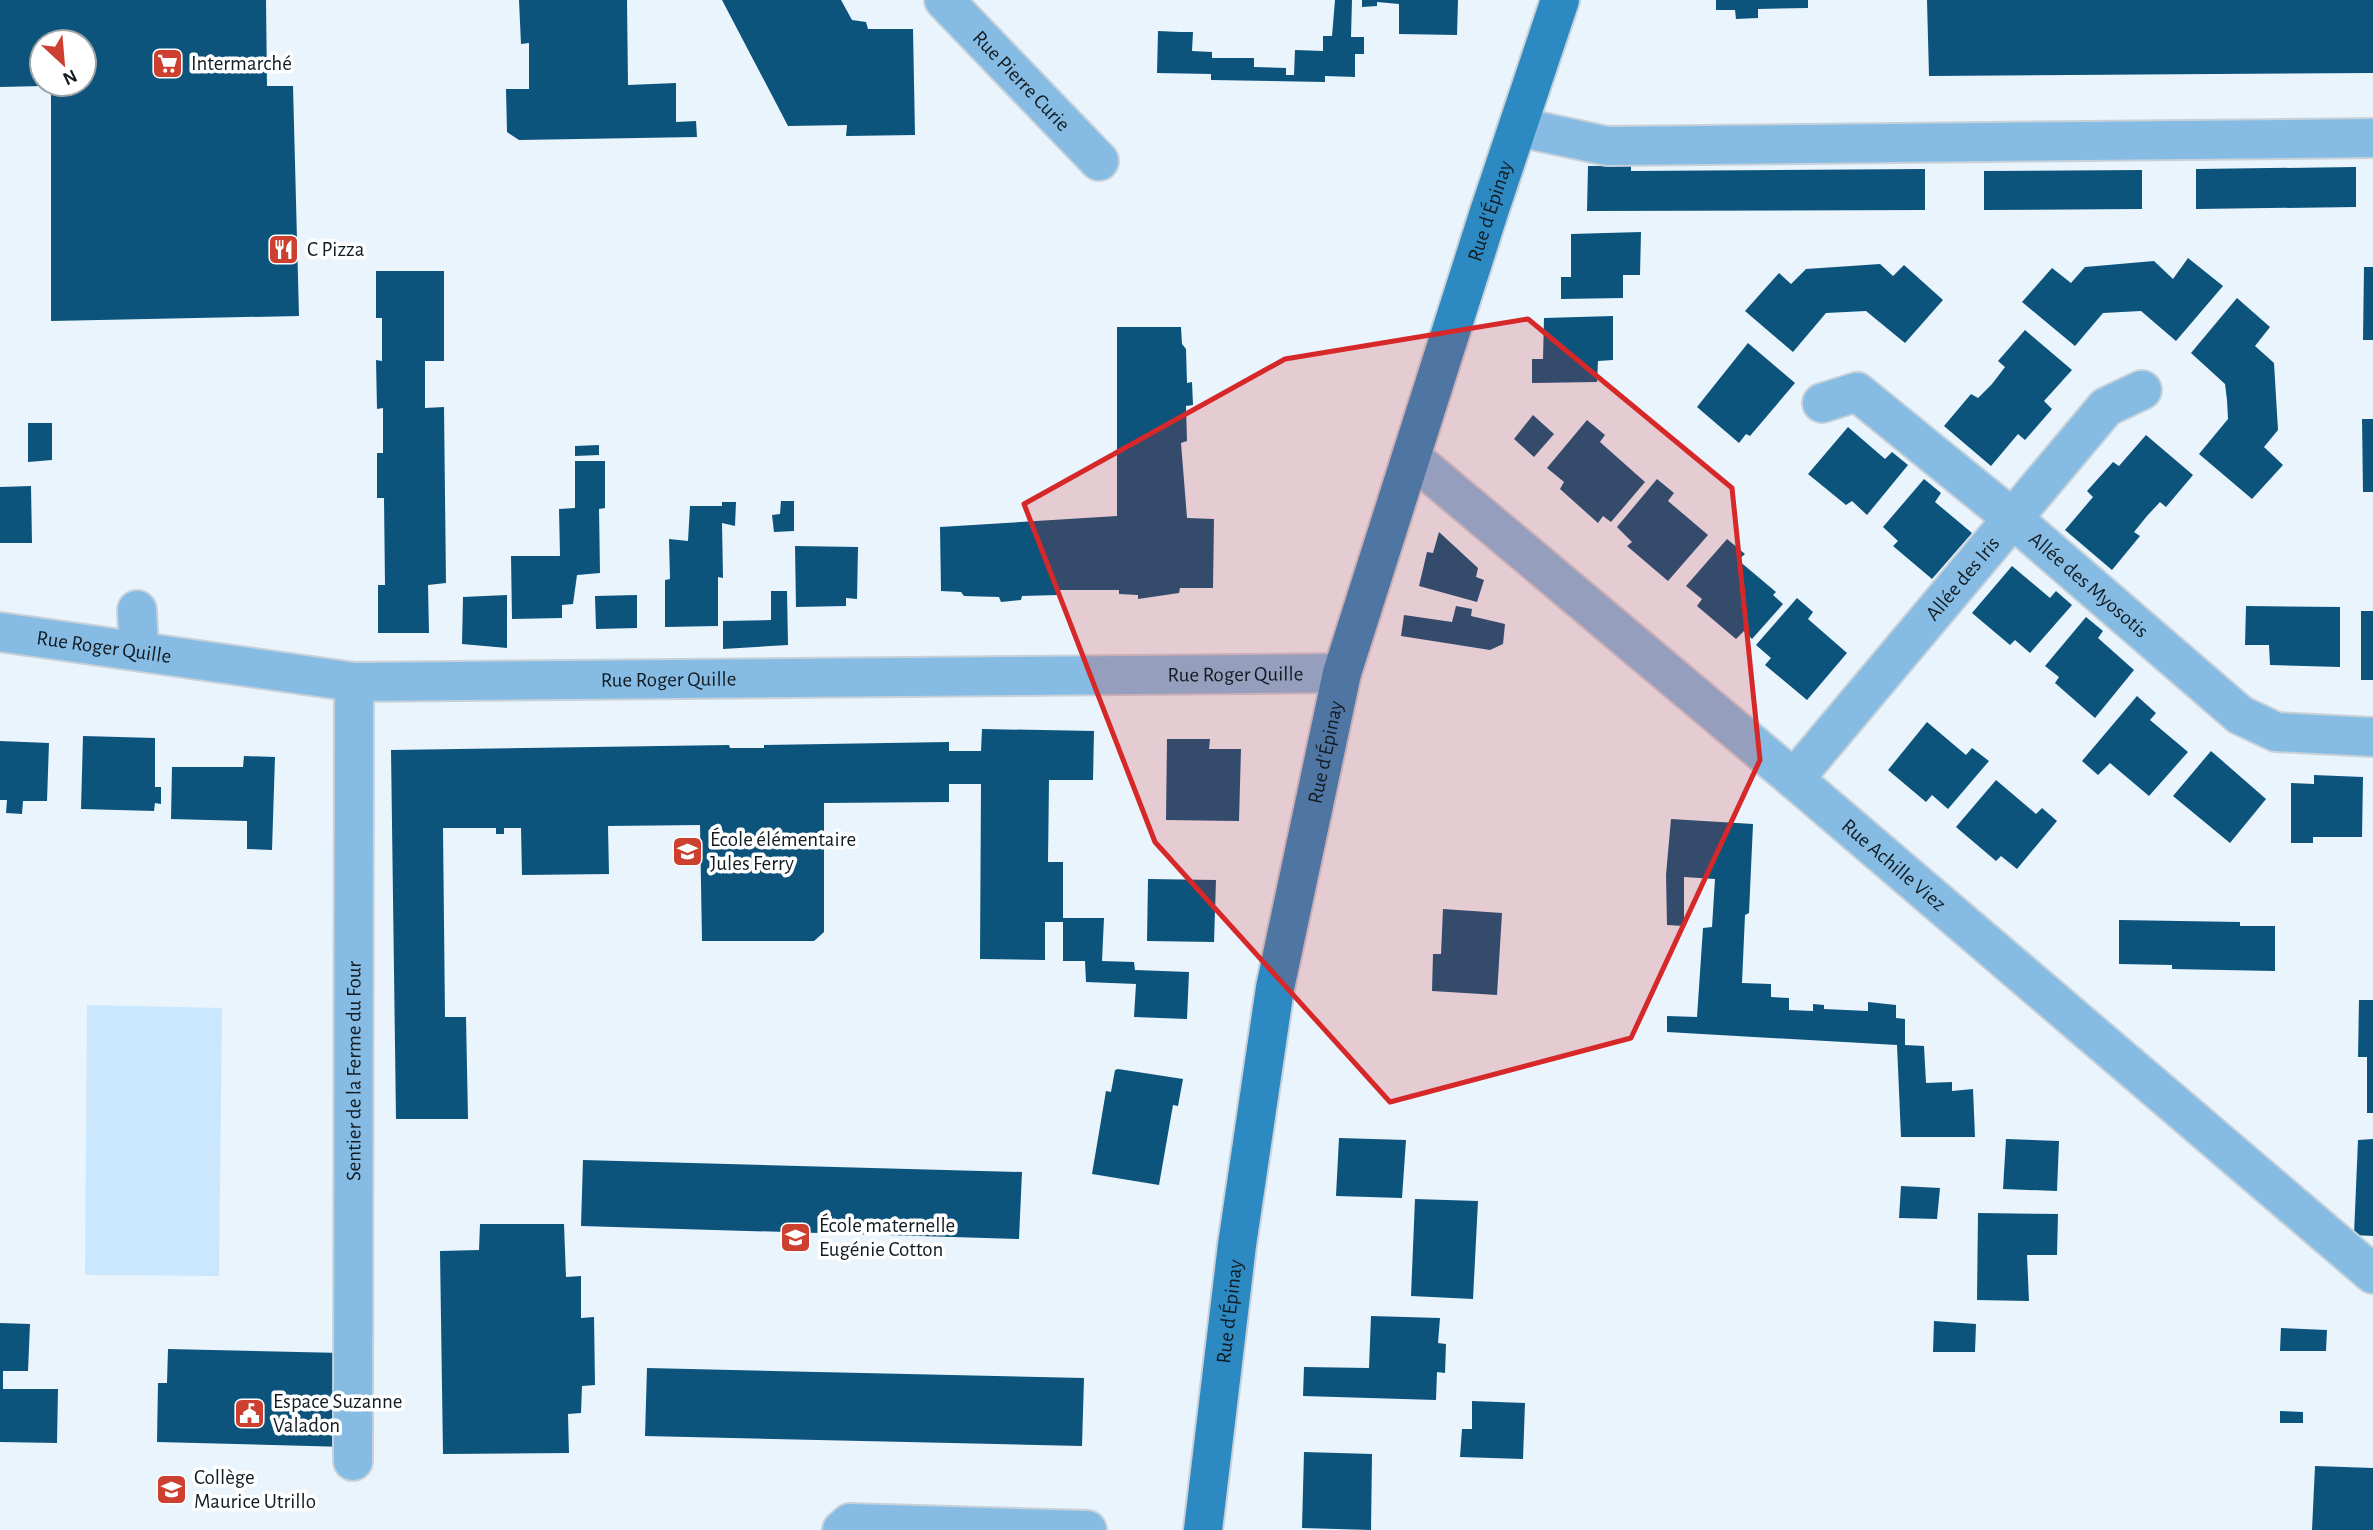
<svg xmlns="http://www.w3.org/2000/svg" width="2373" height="1530" font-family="'Alegreya Sans',sans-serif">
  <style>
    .garden { fill: #cbe7fd }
    .building { fill: #0d547d }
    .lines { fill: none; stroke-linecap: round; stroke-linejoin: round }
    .minor-casing { stroke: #c7d1da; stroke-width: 42 }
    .major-casing { stroke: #c7d1da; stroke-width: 42 }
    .minor { stroke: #86bce3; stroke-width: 38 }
    .major { stroke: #2d89c1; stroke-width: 38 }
    .marked { fill: #d62828; fill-opacity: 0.2; stroke: #d62828; stroke-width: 5; stroke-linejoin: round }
    .labels { text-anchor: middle; stroke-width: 7; stroke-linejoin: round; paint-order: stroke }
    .poi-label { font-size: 21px; fill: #121c23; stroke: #fff; text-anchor: start }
    .street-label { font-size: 21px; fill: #121c23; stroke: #fff }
  </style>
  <rect width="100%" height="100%" fill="#e9f4fd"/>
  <path class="garden" d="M 87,1005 L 222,1008 L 219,1276 L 85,1275 Z"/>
  <g class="building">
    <path d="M 0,0 L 266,0 L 267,86 L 293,86 L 299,316 L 51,321 L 51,84 L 84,84 L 84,42 L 42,42 L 42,86 L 0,87 Z"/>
    <path d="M 519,0 L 627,0 L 628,85 L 676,83 L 676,122 L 696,121 L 697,137 L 519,140 L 507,132 L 506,89 L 529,89 L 529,43 L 521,44 Z"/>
    <path d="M 722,0 L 841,0 L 852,20 L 866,22 L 868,29 L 913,29 L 915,135 L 846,136 L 847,125 L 788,126 Z"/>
    <path d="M 1335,0 L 1352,0 L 1351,37 L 1364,37 L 1364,54 L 1355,54 L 1355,77 L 1325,76 L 1325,82 L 1211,80 L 1211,74 L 1157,73 L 1158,31 L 1180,32 L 1193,32 L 1192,51 L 1212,52 L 1212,58 L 1254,58 L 1254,67 L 1286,68 L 1286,75 L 1294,75 L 1295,50 L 1323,51 L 1323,36 L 1332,36 Z"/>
    <path d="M 1362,0 L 1458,0 L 1457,35 L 1399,34 L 1399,4 L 1377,2 L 1377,6 L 1362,7 Z"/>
    <path d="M 1716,0 L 1808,0 L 1808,8 L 1758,9 L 1758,18 L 1736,19 L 1735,10 L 1716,10 Z"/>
    <path d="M 1927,0 L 2373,0 L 2373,73 L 1929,76 Z"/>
    <path d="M 1588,166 L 1631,166 L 1631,171 L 1925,169 L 1925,210 L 1587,211 Z"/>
    <path d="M 2356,167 L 2356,207 L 2196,209 L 2196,169 Z"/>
    <path d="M 2142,170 L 2142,209 L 1984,210 L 1984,171 Z"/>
    <path d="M 1641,232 L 1640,275 L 1623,275 L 1623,298 L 1561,299 L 1561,277 L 1571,277 L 1571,234 Z"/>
    <path d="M 2188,258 L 2223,286 L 2176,341 L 2141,311 L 2103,313 L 2075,346 L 2022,302 L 2052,268 L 2071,283 L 2085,267 L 2154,261 L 2173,279 Z"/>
    <path d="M 1880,264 L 1893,276 L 1904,265 L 1943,300 L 1905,343 L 1866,311 L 1826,313 L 1793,352 L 1745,311 L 1779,273 L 1791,284 L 1806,269 Z"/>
    <path d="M 2364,267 L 2373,267 L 2373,340 L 2363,340 Z"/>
    <path d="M 376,271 L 444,271 L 444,361 L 425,361 L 425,408 L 444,407 L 446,583 L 428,585 L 429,633 L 378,633 L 378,585 L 385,585 L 384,498 L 377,498 L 377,453 L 383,453 L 383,408 L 377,409 L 376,360 L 382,361 L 382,318 L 376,318 Z"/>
    <path d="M 2237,298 L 2270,327 L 2255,346 L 2274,363 L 2278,430 L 2264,447 L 2283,465 L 2252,499 L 2199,454 L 2228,419 L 2227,400 L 2225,384 L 2191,353 Z"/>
    <path d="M 1613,316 L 1613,360 L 1598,361 L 1597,382 L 1532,383 L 1532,359 L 1543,359 L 1544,318 Z"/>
    <path d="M 1117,327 L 1181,327 L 1182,344 L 1186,349 L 1187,383 L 1192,382 L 1193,405 L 1186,406 L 1187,441 L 1181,443 L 1187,518 L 1214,519 L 1213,588 L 1180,588 L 1179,593 L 1138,599 L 1138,595 L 1119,594 L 1119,590 L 1060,590 L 1058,595 L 1022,596 L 1021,600 L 1001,602 L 999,597 L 964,596 L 961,592 L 941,591 L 940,527 L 1117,516 Z"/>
    <path d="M 2025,330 L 2072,370 L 2044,401 L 2052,409 L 2039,424 L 2025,440 L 2018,434 L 1991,466 L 1944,426 L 1971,394 L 1978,398 L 1992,384 L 2005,367 L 1998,361 Z"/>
    <path d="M 1748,343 L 1795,383 L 1750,436 L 1746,434 L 1739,443 L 1697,407 Z"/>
    <path d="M 1533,415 L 1554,434 L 1534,457 L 1514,439 Z"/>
    <path d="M 2362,419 L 2373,419 L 2373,492 L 2363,492 Z"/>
    <path d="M 1587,420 L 1605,435 L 1600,442 L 1645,482 L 1611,522 L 1603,516 L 1598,523 L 1560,489 L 1564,482 L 1547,468 Z"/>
    <path d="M 28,423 L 52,423 L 52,460 L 28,462 Z"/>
    <path d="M 1848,427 L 1885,459 L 1892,452 L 1908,465 L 1867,515 L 1852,501 L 1846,505 L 1808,474 Z"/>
    <path d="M 2146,435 L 2193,475 L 2166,507 L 2160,502 L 2147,516 L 2134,532 L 2140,536 L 2112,570 L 2065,530 L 2093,497 L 2087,491 L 2113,462 L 2119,466 Z"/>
    <path d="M 599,445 L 599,455 L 575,456 L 575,446 Z"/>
    <path d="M 575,461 L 605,461 L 605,508 L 599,509 L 600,573 L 577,575 L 573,604 L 562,605 L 562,618 L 512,619 L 511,556 L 560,556 L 559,509 L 575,508 Z"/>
    <path d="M 1657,479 L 1674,493 L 1668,501 L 1708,535 L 1668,581 L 1627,546 L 1632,542 L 1617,527 Z"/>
    <path d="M 1924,479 L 1941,493 L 1935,502 L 1972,533 L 1932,579 L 1893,546 L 1898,541 L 1883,527 Z"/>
    <path d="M 31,486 L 32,543 L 0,543 L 0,487 Z"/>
    <path d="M 781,501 L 794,501 L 794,531 L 774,532 L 772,515 L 780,514 Z"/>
    <path d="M 722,502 L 736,502 L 735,526 L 722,523 L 723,578 L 718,577 L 718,626 L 665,627 L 665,580 L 670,579 L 669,539 L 688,541 L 690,506 L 722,506 Z"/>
    <path d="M 1439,532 L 1478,568 L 1476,577 L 1484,580 L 1477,602 L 1419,586 L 1427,552 L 1433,553 Z"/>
    <path d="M 1727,539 L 1745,554 L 1738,560 L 1776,592 L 1773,595 L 1783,604 L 1752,639 L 1744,631 L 1736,639 L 1697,606 L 1702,599 L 1686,586 Z"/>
    <path d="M 795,546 L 858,547 L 857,599 L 846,598 L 846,606 L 796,607 Z"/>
    <path d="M 2012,566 L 2050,598 L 2056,591 L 2072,605 L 2030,653 L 2015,640 L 2010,645 L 1972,613 Z"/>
    <path d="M 771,591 L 787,591 L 788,645 L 723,649 L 723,621 L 771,620 Z"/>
    <path d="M 507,595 L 507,648 L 462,644 L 463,597 Z"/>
    <path d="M 637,595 L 637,628 L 596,629 L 595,596 Z"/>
    <path d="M 1797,598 L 1813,612 L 1808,619 L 1847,653 L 1807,700 L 1765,665 L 1771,658 L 1756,645 Z"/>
    <path d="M 1456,606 L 1472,609 L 1471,616 L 1505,624 L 1503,644 L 1490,650 L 1401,636 L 1404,615 L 1452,622 Z"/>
    <path d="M 2246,606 L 2340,607 L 2340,667 L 2270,665 L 2269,645 L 2245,645 Z"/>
    <rect x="2361" y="611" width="12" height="69"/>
    <path d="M 2086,617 L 2103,631 L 2098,638 L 2134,670 L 2095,718 L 2055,683 L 2059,677 L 2045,666 Z"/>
    <path d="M 2137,696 L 2156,713 L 2150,720 L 2188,752 L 2149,796 L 2110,763 L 2098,775 L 2082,761 Z"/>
    <path d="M 1927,722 L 1966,755 L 1972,748 L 1989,761 L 1948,809 L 1932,795 L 1926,802 L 1888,770 Z"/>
    <path d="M 982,729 L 1094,731 L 1093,780 L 1049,780 L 1048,862 L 1063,862 L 1063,918 L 1104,918 L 1102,961 L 1134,962 L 1135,970 L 1189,972 L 1187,1019 L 1134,1017 L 1136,984 L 1086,982 L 1085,961 L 1063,961 L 1063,922 L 1045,922 L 1045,960 L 980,959 L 981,784 L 949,784 L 949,802 L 824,803 L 824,932 L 814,941 L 702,941 L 700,825 L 608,826 L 609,874 L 522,875 L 521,828 L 504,828 L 504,834 L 496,834 L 496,828 L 443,828 L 445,1017 L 466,1017 L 468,1119 L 396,1119 L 391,750 L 729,745 L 730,748 L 764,748 L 764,745 L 949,742 L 949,751 L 981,751 Z"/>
    <path d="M 83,736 L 155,738 L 155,787 L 161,787 L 161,804 L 155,803 L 154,811 L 81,809 Z"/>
    <path d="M 1167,739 L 1210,739 L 1209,749 L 1241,749 L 1239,821 L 1166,820 Z"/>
    <path d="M 0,741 L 49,743 L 47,801 L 23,801 L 22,814 L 6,813 L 7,800 L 0,800 Z"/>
    <path d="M 2211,751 L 2266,799 L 2230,843 L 2173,796 Z"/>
    <path d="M 244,756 L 275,757 L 272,850 L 247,849 L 247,821 L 171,819 L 172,767 L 243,767 Z"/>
    <path d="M 2314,775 L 2363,777 L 2362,837 L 2313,837 L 2313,843 L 2291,843 L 2291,783 L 2314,784 Z"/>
    <path d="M 1996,780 L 2036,814 L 2042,808 L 2057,821 L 2017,869 L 2001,856 L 1996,861 L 1956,827 Z"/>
    <path d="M 1671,819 L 1753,824 L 1749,913 L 1745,915 L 1742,983 L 1771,984 L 1771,997 L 1789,998 L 1789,1010 L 1813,1011 L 1813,1004 L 1824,1005 L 1824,1009 L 1868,1011 L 1868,1002 L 1896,1005 L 1896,1018 L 1905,1019 L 1905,1045 L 1924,1046 L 1926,1083 L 1952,1082 L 1952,1091 L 1973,1089 L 1975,1137 L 1901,1137 L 1897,1045 L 1667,1032 L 1667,1016 L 1697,1017 L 1703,928 L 1712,927 L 1715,879 L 1684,877 L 1684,926 L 1667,925 L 1666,875 Z"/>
    <path d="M 1148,879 L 1216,880 L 1214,942 L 1147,941 Z"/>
    <path d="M 1443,909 L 1502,913 L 1497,995 L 1432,991 L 1433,954 L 1441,954 Z"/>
    <path d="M 2119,920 L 2240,922 L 2240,926 L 2275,926 L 2275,971 L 2172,969 L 2172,965 L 2119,964 Z"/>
    <path d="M 2359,1000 L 2373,1000 L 2373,1113 L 2367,1113 L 2367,1057 L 2358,1057 Z"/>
    <path d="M 1118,1069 L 1183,1079 L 1178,1106 L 1173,1105 L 1159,1185 L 1092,1174 L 1106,1091 L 1111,1092 L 1115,1070 Z"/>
    <path d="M 1339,1138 L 1406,1140 L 1402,1198 L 1336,1196 Z"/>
    <path d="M 2006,1139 L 2059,1141 L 2057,1191 L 2003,1189 Z"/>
    <path d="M 2373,1139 L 2373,1236 L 2354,1235 L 2358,1140 Z"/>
    <path d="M 583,1160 L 1022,1172 L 1019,1239 L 581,1226 Z"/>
    <path d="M 1901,1186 L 1940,1188 L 1937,1219 L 1899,1218 Z"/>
    <path d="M 1415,1199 L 1478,1201 L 1473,1299 L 1411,1296 Z"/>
    <path d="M 1978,1213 L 2058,1214 L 2057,1255 L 2027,1255 L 2029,1301 L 1977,1300 Z"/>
    <path d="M 480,1224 L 564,1224 L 566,1277 L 581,1276 L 581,1318 L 594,1317 L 595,1385 L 582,1386 L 581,1413 L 568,1414 L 569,1453 L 443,1454 L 440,1251 L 479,1250 Z"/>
    <path d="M 1371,1316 L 1440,1318 L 1438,1343 L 1446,1344 L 1445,1373 L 1437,1372 L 1436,1400 L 1303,1396 L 1304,1367 L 1369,1368 Z"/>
    <path d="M 1934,1321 L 1976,1324 L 1975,1352 L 1933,1352 Z"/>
    <path d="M 0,1323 L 30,1324 L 28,1371 L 3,1371 L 3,1389 L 58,1389 L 57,1443 L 0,1442 Z"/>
    <path d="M 2281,1328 L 2327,1330 L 2326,1351 L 2280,1351 Z"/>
    <path d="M 168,1349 L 342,1353 L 347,1447 L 157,1442 L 158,1383 L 167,1383 Z"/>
    <path d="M 647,1368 L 1084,1378 L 1082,1446 L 645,1436 Z"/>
    <path d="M 1472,1401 L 1525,1403 L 1523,1459 L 1460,1457 L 1462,1429 L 1472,1429 Z"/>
    <path d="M 2280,1411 L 2303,1412 L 2303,1423 L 2280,1423 Z"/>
    <path d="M 1304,1452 L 1372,1454 L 1371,1530 L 1302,1528 Z"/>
    <path d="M 2315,1466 L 2373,1468 L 2373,1530 L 2312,1530 Z"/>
  </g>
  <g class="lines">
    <defs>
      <g id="minor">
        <path id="s1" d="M 944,0 L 1099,161"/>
        <path d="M 1518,127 L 1607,146 L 2373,138"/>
        <path id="s2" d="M 1822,403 L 1857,392 L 2012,518 L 2240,715 L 2276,732 L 2373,737"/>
        <path id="s3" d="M 1411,457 L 1794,779 L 2373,1274"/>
        <path d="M 137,610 L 139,651"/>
        <path id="s4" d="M 0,632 L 354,682 L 1342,673"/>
        <path id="s5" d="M 1794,779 L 2106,407 L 2142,390"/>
        <path id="s6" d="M 353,1461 L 354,682"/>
        <path d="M 842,1530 L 850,1523 L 1087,1530"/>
      </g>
      <g id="major">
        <path id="s7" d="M 1203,1530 L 1237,1245 L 1275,988 L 1342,673 L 1489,212 L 1560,0"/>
      </g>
    </defs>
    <use href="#minor" class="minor-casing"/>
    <use href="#major" class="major-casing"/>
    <use href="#minor" class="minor"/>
    <use href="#major" class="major"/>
  </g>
  <path class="marked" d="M 1528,319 L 1732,488 L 1760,760 L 1631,1038 L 1390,1102 L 1155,842 L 1024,504 L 1285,359 Z"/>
  <defs>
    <symbol id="supermarket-square" viewBox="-11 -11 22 22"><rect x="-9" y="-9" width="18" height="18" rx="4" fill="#cd402f" stroke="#fff"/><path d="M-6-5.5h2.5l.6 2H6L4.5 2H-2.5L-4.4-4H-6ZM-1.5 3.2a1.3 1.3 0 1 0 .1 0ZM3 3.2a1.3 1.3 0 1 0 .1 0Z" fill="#fff"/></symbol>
    <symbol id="restaurant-square" viewBox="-11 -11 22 22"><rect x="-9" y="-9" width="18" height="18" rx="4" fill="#cd402f" stroke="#fff"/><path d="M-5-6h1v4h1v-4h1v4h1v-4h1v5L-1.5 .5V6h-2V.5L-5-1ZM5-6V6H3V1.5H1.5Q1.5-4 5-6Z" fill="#fff"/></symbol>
    <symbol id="school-square" viewBox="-11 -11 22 22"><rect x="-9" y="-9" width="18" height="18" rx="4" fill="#cd402f" stroke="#fff"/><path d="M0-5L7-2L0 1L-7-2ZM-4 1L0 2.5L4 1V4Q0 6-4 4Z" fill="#fff"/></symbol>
    <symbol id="civic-square" viewBox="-11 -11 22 22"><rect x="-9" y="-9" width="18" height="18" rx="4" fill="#cd402f" stroke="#fff"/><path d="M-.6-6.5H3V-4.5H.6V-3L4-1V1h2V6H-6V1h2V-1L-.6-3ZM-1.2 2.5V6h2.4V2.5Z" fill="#fff"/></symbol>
  </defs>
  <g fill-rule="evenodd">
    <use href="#supermarket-square" x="150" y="46" width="35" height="35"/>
    <use href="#restaurant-square" x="266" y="232" width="35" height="35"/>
    <use href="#school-square" x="670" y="834" width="35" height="35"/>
    <use href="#school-square" x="778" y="1220" width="35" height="35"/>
    <use href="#civic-square" x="232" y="1396" width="35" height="35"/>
    <use href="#school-square" x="154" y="1472" width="35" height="35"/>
  </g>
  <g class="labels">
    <g class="poi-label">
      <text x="191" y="70">Intermarché</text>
      <text x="307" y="256">C Pizza</text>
      <text x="710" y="846">École élémentaire<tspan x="710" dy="24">Jules Ferry</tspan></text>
      <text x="819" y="1232">École maternelle<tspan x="819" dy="24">Eugénie Cotton</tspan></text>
      <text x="273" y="1408">Espace Suzanne<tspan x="273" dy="24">Valadon</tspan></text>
      <text x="194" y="1484">Collège<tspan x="194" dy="24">Maurice Utrillo</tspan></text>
    </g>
    <g class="street-label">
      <text dy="7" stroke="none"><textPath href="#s1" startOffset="112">Rue Pierre Curie</textPath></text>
      <text dy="7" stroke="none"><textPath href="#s7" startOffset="1354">Rue d'Épinay</textPath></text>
      <text dy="7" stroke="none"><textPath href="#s5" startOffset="262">Allée des Iris</textPath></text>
      <text dy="7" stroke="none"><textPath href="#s2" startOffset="338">Allée des Myosotis</textPath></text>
      <text dy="7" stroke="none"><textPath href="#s4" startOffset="105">Rue Roger Quille</textPath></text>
      <text dy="7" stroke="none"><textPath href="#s4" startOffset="1239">Rue Roger Quille</textPath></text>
      <text dy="7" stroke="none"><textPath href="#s4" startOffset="672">Rue Roger Quille</textPath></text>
      <text dy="7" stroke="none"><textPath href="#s7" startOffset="788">Rue d'Épinay</textPath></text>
      <text dy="7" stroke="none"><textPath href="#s3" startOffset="632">Rue Achille Viez</textPath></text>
      <text dy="7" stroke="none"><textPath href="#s6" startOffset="390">Sentier de la Ferme du Four</textPath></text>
      <text dy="7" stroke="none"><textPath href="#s7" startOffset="220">Rue d'Épinay</textPath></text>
    </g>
  </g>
  <g transform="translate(63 63) rotate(154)"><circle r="33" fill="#ffffff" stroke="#a0a4a7" stroke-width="2"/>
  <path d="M0-5L12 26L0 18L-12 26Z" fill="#cd402f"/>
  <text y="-10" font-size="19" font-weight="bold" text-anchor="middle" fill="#121c23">N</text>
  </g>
</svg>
